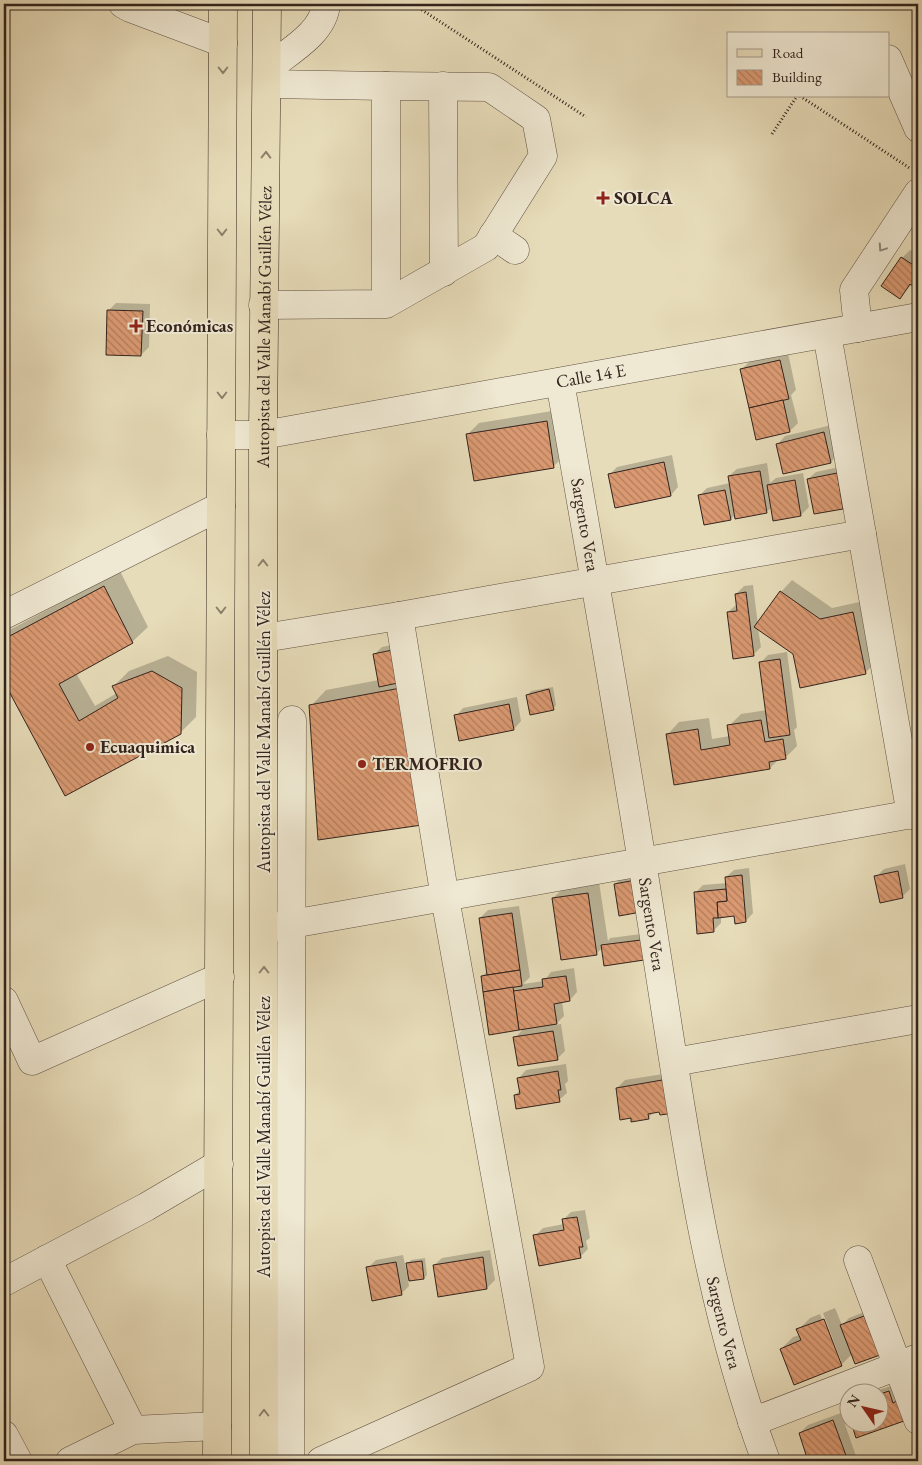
<svg xmlns="http://www.w3.org/2000/svg" width="922" height="1465" font-family="'EB Garamond',serif">
  <style>
    .shadow { fill: #0003 }
    .building { fill: url(#building-back-hatch); stroke: #33231d }
    .lines { fill: none; stroke-linecap: round; stroke-linejoin: round }
    .minor-casing { stroke: #605144; stroke-width: 29 }
    .major-casing { stroke: #33231d; stroke-width: 29 }
    .path { stroke: #33231d; stroke-width: 3; stroke-dasharray: 1 2.5; stroke-linecap: butt }
    .minor { stroke: #efe8d2; stroke-width: 28 }
    .major { stroke: #e7dcb9; stroke-width: 28 }
    .oneway { stroke: #8d806b }
    .oneway2 { stroke: #918678 }
    .poi-dot { fill: #8f2418; stroke: #efe8d2; stroke-width: 2 }
    .labels { text-anchor: middle; stroke-width: 4; stroke-linejoin: round; paint-order: stroke }
    .poi-label { font-size: 18px; font-weight: bold; fill: #33231d; stroke: #efe8d2; text-anchor: start }
    .street-label { font-size: 18px; fill: #33231d; stroke: #efe8d2 }
  </style>
  <defs>
    <pattern id="building-back-hatch" width="6" height="6" patternUnits="userSpaceOnUse" patternTransform="scale(1.25)"><rect width="6" height="6" fill="#da9971"/><path d="M-1 5l2 2M0 0l6 6M5-1l2 2" fill="none" stroke="#b17c5c"/></pattern>
  </defs>
  <rect width="100%" height="100%" fill="#e7dcb9"/>
  <filter id="stains"><feTurbulence type="fractalNoise" baseFrequency=".004" numOctaves="4"/><feColorMatrix values="0 0 0 0 .2 0 0 0 0 .09 0 0 0 0 .02 0 0 0 .5 -.17"/></filter>
  <radialGradient id="worn" r=".72"><stop offset=".6" stop-color="#630" stop-opacity="0"/><stop offset="1" stop-color="#630" stop-opacity=".3"/></radialGradient>
  <g class="shadow">
    <path d="M 910,250 L 918,255 L 918,288 L 912,284 L 900,298 L 883,286 L 902,258 Z"/>
    <path d="M 116,303 L 150,304 L 149,347 L 141,355 L 108,311 Z"/>
    <path d="M 788,353 L 796,390 L 791,395 L 798,423 L 790,431 L 757,439 L 742,369 L 749,362 Z"/>
    <path d="M 558,410 L 565,455 L 553,467 L 468,434 L 479,423 Z"/>
    <path d="M 832,425 L 838,454 L 831,462 L 778,444 L 785,436 Z"/>
    <path d="M 672,455 L 678,487 L 671,495 L 609,475 L 617,467 Z"/>
    <path d="M 767,463 L 770,483 L 776,478 L 803,473 L 809,507 L 801,515 L 774,519 L 772,507 L 766,512 L 736,514 L 731,519 L 699,496 L 707,488 L 730,483 L 729,476 L 737,469 Z"/>
    <path d="M 844,466 L 850,500 L 843,508 L 808,479 L 816,472 Z"/>
    <path d="M 120,571 L 148,627 L 132,642 L 76,673 L 95,706 L 117,693 L 113,687 L 129,671 L 168,656 L 197,672 L 196,717 L 180,733 L 65,795 L 4,679 L 4,633 Z"/>
    <path d="M 792,580 L 832,608 L 864,601 L 877,661 L 865,673 L 794,653 L 758,629 L 761,647 L 753,655 L 728,612 L 737,604 L 736,594 L 744,586 L 753,585 L 758,625 L 781,592 Z"/>
    <path d="M 410,641 L 425,739 L 311,706 L 326,690 L 379,680 L 374,655 L 382,647 Z"/>
    <path d="M 787,652 L 797,727 L 794,730 L 797,746 L 785,758 L 779,759 L 770,768 L 675,783 L 668,734 L 679,722 L 709,718 L 712,739 L 730,736 L 729,726 L 741,714 L 767,710 L 760,663 L 768,655 Z"/>
    <path d="M 553,687 L 556,705 L 553,709 L 528,695 L 531,691 Z"/>
    <path d="M 517,697 L 521,721 L 514,729 L 456,716 L 463,708 Z"/>
    <path d="M 905,864 L 910,889 L 902,897 L 876,877 L 884,869 Z"/>
    <path d="M 749,868 L 753,913 L 746,921 L 735,915 L 721,916 L 721,923 L 714,930 L 695,893 L 703,885 L 727,883 L 726,877 L 734,870 Z"/>
    <path d="M 644,873 L 648,903 L 615,884 L 623,876 Z"/>
    <path d="M 599,882 L 608,941 L 610,938 L 649,933 L 652,951 L 603,947 L 596,954 L 553,898 L 565,887 Z"/>
    <path d="M 519,906 L 530,977 L 523,984 L 544,981 L 551,972 L 574,968 L 577,992 L 570,1000 L 562,1001 L 564,1016 L 555,1025 L 561,1024 L 565,1051 L 557,1059 L 515,1038 L 524,1028 L 482,976 L 488,971 L 480,918 L 488,910 Z"/>
    <path d="M 566,1064 L 568,1081 L 565,1084 L 567,1093 L 559,1100 L 515,1095 L 520,1090 L 519,1078 L 526,1070 Z"/>
    <path d="M 676,1072 L 660,1111 L 654,1112 L 648,1118 L 632,1117 L 617,1088 L 625,1080 Z"/>
    <path d="M 585,1210 L 590,1238 L 586,1241 L 588,1249 L 580,1257 L 535,1236 L 543,1228 L 564,1224 L 563,1220 L 571,1212 Z"/>
    <path d="M 490,1250 L 495,1280 L 487,1288 L 434,1265 L 442,1258 Z"/>
    <path d="M 403,1255 L 407,1273 L 409,1273 L 408,1264 L 411,1260 L 425,1258 L 427,1275 L 424,1278 L 408,1280 L 409,1286 L 401,1294 L 368,1268 L 376,1260 Z"/>
    <path d="M 835,1308 L 842,1325 L 849,1318 L 872,1309 L 887,1346 L 852,1354 L 841,1365 L 781,1349 L 793,1337 L 800,1335 L 798,1330 L 810,1318 L 820,1314 L 838,1361 L 841,1361 L 823,1313 Z"/>
    <path d="M 897,1384 L 911,1412 L 857,1437 L 880,1422 L 880,1392 L 873,1392 Z"/>
    <path d="M 841,1413 L 857,1459 L 855,1461 L 818,1461 L 800,1433 L 808,1425 Z"/>
  </g>
  <g class="building">
    <path d="M 901,257 L 918,268 L 918,290 L 910,284 L 900,299 L 881,286 Z"/>
    <path d="M 107,310 L 143,311 L 141,356 L 106,355 Z"/>
    <path d="M 780,360 L 789,399 L 749,408 L 740,369 Z"/>
    <path d="M 783,400 L 790,432 L 756,440 L 749,408 Z"/>
    <path d="M 547,421 L 554,468 L 474,481 L 466,434 Z"/>
    <path d="M 824,432 L 831,463 L 783,474 L 776,444 Z"/>
    <path d="M 664,462 L 671,496 L 615,508 L 608,474 Z"/>
    <path d="M 760,471 L 767,513 L 735,519 L 728,476 Z"/>
    <path d="M 837,473 L 843,509 L 814,514 L 807,479 Z"/>
    <path d="M 795,480 L 801,516 L 773,521 L 767,485 Z"/>
    <path d="M 725,490 L 731,520 L 704,525 L 698,495 Z"/>
    <path d="M 104,586 L 133,643 L 59,684 L 79,721 L 118,698 L 112,686 L 152,671 L 182,688 L 181,734 L 65,796 L 4,682 L 4,639 Z"/>
    <path d="M 780,591 L 820,619 L 853,612 L 866,674 L 800,688 L 793,654 L 754,627 Z"/>
    <path d="M 746,592 L 754,656 L 733,659 L 727,612 L 737,611 L 735,594 Z"/>
    <path d="M 402,648 L 407,681 L 379,687 L 373,654 Z"/>
    <path d="M 780,659 L 790,735 L 769,738 L 759,662 Z"/>
    <path d="M 406,687 L 422,825 L 318,840 L 309,705 Z"/>
    <path d="M 549,689 L 554,710 L 530,715 L 526,695 Z"/>
    <path d="M 509,704 L 514,730 L 459,741 L 454,715 Z"/>
    <path d="M 761,720 L 765,742 L 783,739 L 786,759 L 769,762 L 770,769 L 674,785 L 666,734 L 698,729 L 701,750 L 730,745 L 727,725 Z"/>
    <path d="M 898,871 L 903,898 L 880,903 L 874,876 Z"/>
    <path d="M 742,875 L 746,922 L 735,924 L 734,916 L 718,918 L 717,902 L 727,901 L 725,877 Z"/>
    <path d="M 636,880 L 641,912 L 619,916 L 614,884 Z"/>
    <path d="M 726,889 L 727,901 L 717,902 L 718,918 L 713,918 L 714,932 L 697,934 L 694,892 Z"/>
    <path d="M 588,893 L 597,955 L 561,960 L 552,898 Z"/>
    <path d="M 512,913 L 520,970 L 487,975 L 479,918 Z"/>
    <path d="M 641,940 L 644,960 L 604,966 L 601,945 Z"/>
    <path d="M 520,970 L 522,986 L 483,992 L 481,976 Z"/>
    <path d="M 566,976 L 570,1001 L 554,1004 L 557,1024 L 519,1030 L 513,991 L 543,987 L 542,979 Z"/>
    <path d="M 513,987 L 519,1030 L 489,1035 L 483,992 Z"/>
    <path d="M 553,1031 L 558,1060 L 518,1066 L 513,1037 Z"/>
    <path d="M 558,1071 L 561,1090 L 558,1090 L 560,1102 L 516,1109 L 514,1095 L 520,1094 L 517,1078 Z"/>
    <path d="M 668,1079 L 674,1113 L 660,1115 L 659,1112 L 648,1114 L 649,1119 L 631,1122 L 631,1118 L 620,1120 L 616,1088 Z"/>
    <path d="M 577,1217 L 583,1247 L 579,1247 L 581,1258 L 539,1266 L 533,1235 L 564,1230 L 562,1219 Z"/>
    <path d="M 483,1257 L 487,1289 L 438,1297 L 433,1265 Z"/>
    <path d="M 422,1261 L 424,1279 L 409,1281 L 406,1263 Z"/>
    <path d="M 396,1262 L 402,1295 L 372,1301 L 366,1267 Z"/>
    <path d="M 864,1316 L 880,1355 L 855,1364 L 840,1325 Z"/>
    <path d="M 824,1319 L 842,1366 L 794,1385 L 780,1349 L 801,1340 L 796,1329 Z"/>
    <path d="M 889,1391 L 893,1403 L 897,1401 L 904,1421 L 856,1438 L 851,1422 L 880,1422 L 880,1394 Z"/>
    <path d="M 850,1405 L 850,1418 L 845,1407 Z"/>
    <path d="M 833,1420 L 848,1461 L 817,1461 L 816,1460 L 808,1461 L 799,1433 Z"/>
  </g>
  <g class="lines">
    <defs>
      <g id="minor">
        <path d="M 123,4 L 130,8 L 223,43"/>
        <path d="M 888,59 L 918,128"/>
        <path d="M 267,69 C 288,52 324,33 326,4"/>
        <path d="M 267,84 L 386,86"/>
        <path d="M 443,86 L 444,272"/>
        <path d="M 493,235 L 515,250"/>
        <path d="M 263,305 L 386,304 L 486,247 L 543,156 L 536,119 L 489,87 L 386,86 L 386,304"/>
        <path d="M 858,328 L 854,290 L 918,193"/>
        <path d="M 827,334 L 911,815"/>
        <path id="s1" d="M 560,382 C 593,569 626,756 655,944 C 683,1118 704,1295 766,1461"/>
        <path id="s2" d="M 221,435 L 263,435 L 918,317"/>
        <path d="M 4,615 L 221,506"/>
        <path d="M 264,638 L 399,616 L 862,534"/>
        <path d="M 275,927 L 918,813"/>
        <path d="M 4,1001 L 32,1061 L 220,977"/>
        <path d="M 674,1062 L 918,1019"/>
        <path d="M 47,1259 L 133,1430"/>
        <path d="M 858,1260 L 918,1420"/>
        <path d="M 4,1282 L 146,1207 L 219,1164"/>
        <path d="M 752,1422 L 918,1358"/>
        <path d="M 4,1435 L 18,1461"/>
        <path d="M 70,1461 L 133,1430 L 217,1426"/>
        <path d="M 290,1461 L 292,720"/>
        <path d="M 321,1461 L 530,1367 L 445,898 L 399,616"/>
      </g>
      <g id="major">
        <path d="M 217,1461 L 223,4"/>
        <path id="s3" d="M 264,1461 L 263,435 L 267,4"/>
      </g>
    </defs>
    <use href="#minor" class="minor-casing"/>
    <use href="#major" class="major-casing"/>
    <g class="path">
      <path d="M 413,4 L 586,117"/>
      <path d="M 800,96 L 911,169"/>
      <path d="M 772,134 L 797,96"/>
    </g>
    <use href="#minor" class="minor"/>
    <use href="#major" class="major"/>
  </g>
  <defs><path id="oneway-chevron" d="M-2-3.5L2.5 0L-2 3.5" fill="none" stroke-width="1.6" stroke-linecap="round" stroke-linejoin="round" transform="scale(1.25)"/></defs>
  <g class="oneway">
    <use href="#oneway-chevron" transform="translate(223 70) rotate(90)"/>
    <use href="#oneway-chevron" transform="translate(266 155) rotate(-89)"/>
    <use href="#oneway-chevron" transform="translate(222 232) rotate(90)"/>
    <use href="#oneway-chevron" transform="translate(222 395) rotate(90)"/>
    <use href="#oneway-chevron" transform="translate(263 563) rotate(-90)"/>
    <use href="#oneway-chevron" transform="translate(221 610) rotate(90)"/>
    <use href="#oneway-chevron" transform="translate(264 970) rotate(-90)"/>
    <use href="#oneway-chevron" transform="translate(264 1413) rotate(-90)"/>
  </g>
  <use class="oneway2" href="#oneway-chevron" transform="translate(882 248) rotate(124)"/>
  <g class="poi-dot">
    <path d="M600.5 190.5h5v5h5v5h-5v5h-5v-5h-5v-5h5z"/>
    <path d="M133.5 318.5h5v5h5v5h-5v5h-5v-5h-5v-5h5z"/>
    <circle cx="90" cy="747" r="5"/>
    <circle cx="362" cy="764" r="5"/>
  </g>
  <g class="labels">
    <g class="poi-label">
      <text x="614" y="204">SOLCA</text>
      <text x="146" y="332">Económicas</text>
      <text x="100" y="753">Ecuaquimica</text>
      <text x="372" y="770">TERMOFRIO</text>
    </g>
    <g class="street-label">
      <text dy="6" stroke="none"><textPath href="#s3" startOffset="1134">Autopista del Valle Manabí Guillén Vélez</textPath></text>
      <text dy="6" stroke="none"><textPath href="#s2" startOffset="375">Calle 14 E</textPath></text>
      <text dy="6" stroke="none"><textPath href="#s1" startOffset="145">Sargento Vera</textPath></text>
      <text transform="translate(264 732) rotate(-90)" y="6">Autopista del Valle Manabí Guillén Vélez</text>
      <text dy="6" stroke="none"><textPath href="#s1" startOffset="550">Sargento Vera</textPath></text>
      <text transform="translate(264 1137) rotate(-90)" y="6">Autopista del Valle Manabí Guillén Vélez</text>
      <text dy="6" stroke="none"><textPath href="#s1" startOffset="955">Sargento Vera</textPath></text>
    </g>
  </g>
  <rect width="922" height="1465" fill="none" stroke="#e7dcb9" stroke-width="20"/>
  <rect x="5" y="5" width="912" height="1455" fill="none" stroke="#33231d" stroke-width="2.5"/>
  <rect x="10" y="10" width="902" height="1445" fill="none" stroke="#33231d"/>
  <rect x="727" y="32" width="162" height="65" fill="#efe8d2" stroke="#a4998a"/>
  <rect x="737" y="49" width="25" height="8" fill="#e7dcb9" stroke="#a4998a"/>
  <text x="772" y="58" font-size="15" fill="#33231d">Road</text>
  <rect x="737" y="70" width="25" height="15" fill="url(#building-back-hatch)" stroke="#a4998a"/>
  <text x="772" y="82" font-size="15" fill="#33231d">Building</text>
  <g transform="translate(864 1408) rotate(304)"><circle r="24" fill="#efe8d2" stroke="#a4998a"/>
  <path d="M0-4L9 19L0 12L-9 19Z" fill="#8f2418"/>
  <text y="-8" font-size="14" font-weight="bold" text-anchor="middle" fill="#33231d">N</text>
  </g>
  <rect width="100%" height="100%" filter="url(#stains)"/>
  <rect width="100%" height="100%" fill="url(#worn)"/>
</svg>
